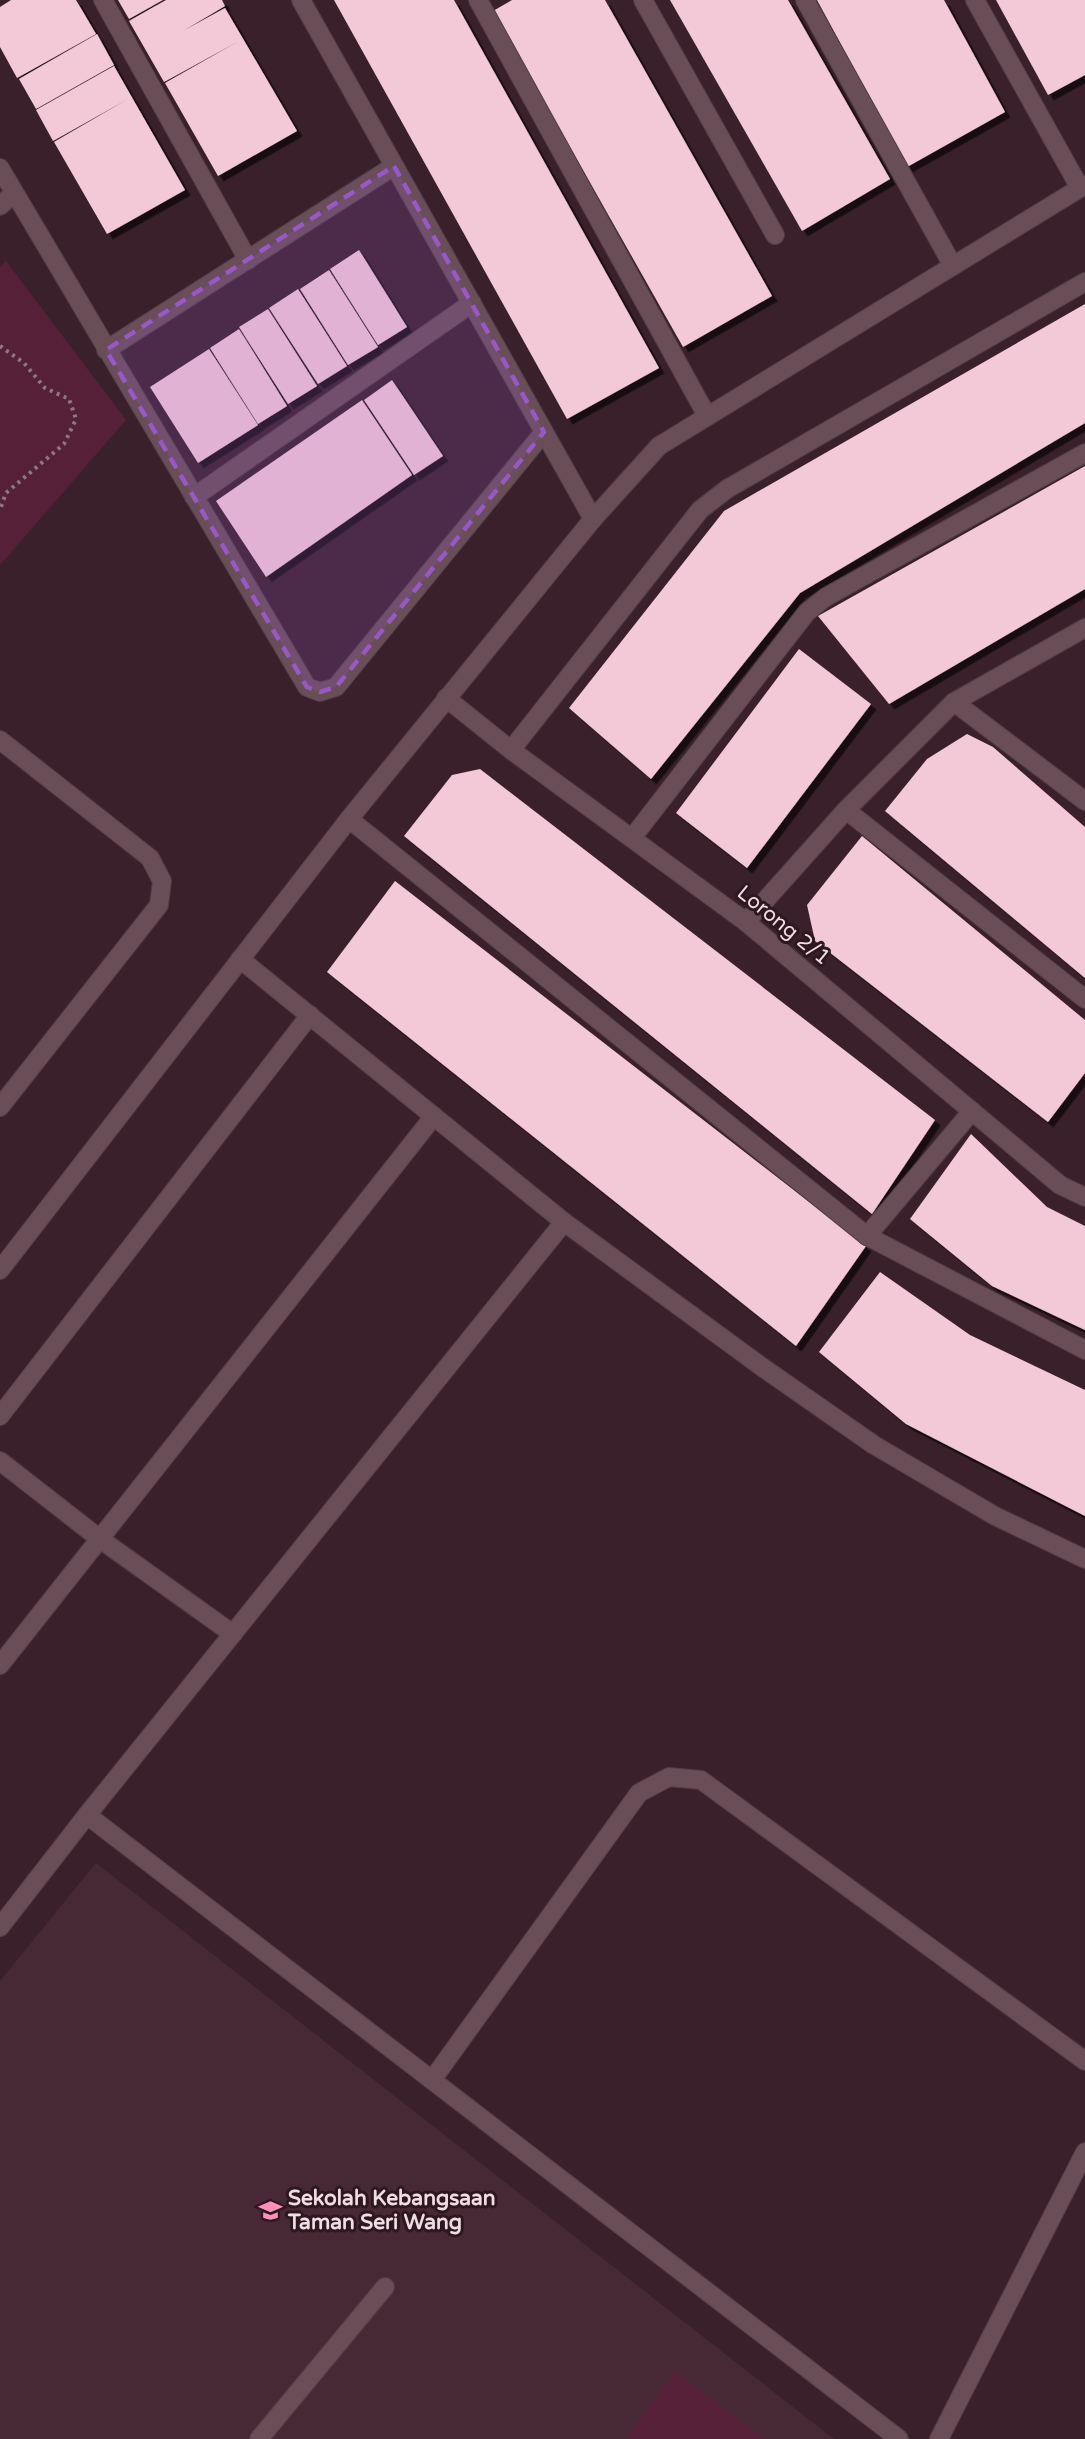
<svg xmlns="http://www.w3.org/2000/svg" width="1085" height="2439" font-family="'Varela Round',sans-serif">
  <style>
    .built { fill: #472935 }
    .green { fill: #562138 }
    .building { fill: #f4c9d7; filter: url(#shadow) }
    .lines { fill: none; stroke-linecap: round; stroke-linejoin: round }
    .minor-casing { stroke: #513c44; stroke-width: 20 }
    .path { stroke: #8d7880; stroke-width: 4; stroke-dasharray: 3 4.5; stroke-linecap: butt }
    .minor { stroke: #694d57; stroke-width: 18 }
    .marked { fill: #9858c8; fill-opacity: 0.2; stroke: #9858c8; stroke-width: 4.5; stroke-dasharray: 12 8; stroke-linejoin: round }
    .labels { text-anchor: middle; stroke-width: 6; stroke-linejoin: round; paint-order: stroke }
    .street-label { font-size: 21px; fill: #eedde2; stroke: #2f1720 }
    .poi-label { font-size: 21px; font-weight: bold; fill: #eedde2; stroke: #2f1720; text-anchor: start }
  </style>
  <defs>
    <filter id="shadow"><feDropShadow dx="5.5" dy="5.5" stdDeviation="0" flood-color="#0009"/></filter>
  </defs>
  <rect width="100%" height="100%" fill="#39202a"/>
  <path class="built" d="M 96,1863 L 834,2439 L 0,2439 L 0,1981 Z"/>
  <g class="green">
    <path d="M 6,261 L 126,420 L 0,565 L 0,267 Z"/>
    <path d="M 675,2371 L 764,2439 L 626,2439 Z"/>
  </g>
  <g class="building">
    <path d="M 11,0 L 76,0 L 96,34 L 17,78 L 0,47 L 0,7 Z"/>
    <path d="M 118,0 L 163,0 L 129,19 Z"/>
    <path d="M 166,0 L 222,0 L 225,6 L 183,31 L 225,8 L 297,131 L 218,176 L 165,83 L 239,41 L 164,82 L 129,21 Z"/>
    <path d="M 334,0 L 454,0 L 659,368 L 567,419 Z"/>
    <path d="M 512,0 L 605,0 L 772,296 L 683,347 L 493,11 Z"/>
    <path d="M 670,0 L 788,0 L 890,179 L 802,231 Z"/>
    <path d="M 817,0 L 944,0 L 1005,112 L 907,167 Z"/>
    <path d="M 996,0 L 1085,0 L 1085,75 L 1048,95 Z"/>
    <path d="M 97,34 L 114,65 L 36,109 L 19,79 Z"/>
    <path d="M 114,66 L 185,190 L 107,234 L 54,142 L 128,99 L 53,141 L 36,110 Z"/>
    <path d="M 359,250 L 407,327 L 378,345 L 330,269 Z"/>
    <path d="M 329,270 L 378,347 L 348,365 L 300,289 Z"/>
    <path d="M 298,289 L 347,366 L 318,384 L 269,308 Z"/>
    <path d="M 1085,304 L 1085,423 L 800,593 L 651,779 L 569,708 L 724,511 Z"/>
    <path d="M 268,309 L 317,386 L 288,404 L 239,327 Z"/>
    <path d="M 239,329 L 287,406 L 258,424 L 210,348 Z"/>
    <path d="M 209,349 L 258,425 L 198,463 L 150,387 Z"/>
    <path d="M 392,380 L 443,456 L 414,475 L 364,400 Z"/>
    <path d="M 362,400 L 412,475 L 266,577 L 216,501 Z"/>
    <path d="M 1085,466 L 1085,589 L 889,704 L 818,616 Z"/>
    <path d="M 799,649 L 871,704 L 747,868 L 676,813 Z"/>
    <path d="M 967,734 L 993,747 L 1085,827 L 1085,978 L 885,811 L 927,759 Z"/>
    <path d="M 480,769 L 935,1120 L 872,1214 L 404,836 L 452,775 Z"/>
    <path d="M 862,836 L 1085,1020 L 1085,1073 L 1048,1122 L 815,941 L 807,905 Z"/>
    <path d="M 395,881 L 866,1246 L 796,1346 L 327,972 Z"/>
    <path d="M 971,1134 L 1047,1207 L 1085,1226 L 1085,1330 L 992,1286 L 910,1219 Z"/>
    <path d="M 880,1272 L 970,1335 L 1085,1390 L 1085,1516 L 906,1424 L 819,1352 Z"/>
  </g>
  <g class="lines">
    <defs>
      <g id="minor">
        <path d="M 103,0 L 248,260"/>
        <path d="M 301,0 L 593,519"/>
        <path d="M 478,0 L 707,416"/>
        <path d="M 643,0 L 775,235"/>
        <path d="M 805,0 L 953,266"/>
        <path d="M 975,0 L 1080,188"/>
        <path d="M 0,168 L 307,687 L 320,692 L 336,687 L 544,432"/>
        <path d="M 0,206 L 14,193"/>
        <path d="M 106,350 L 394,166"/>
        <path d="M 194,497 L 472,303"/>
        <path d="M 446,698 L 511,750 L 746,922 L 1060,1185 L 1085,1197"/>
        <path d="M 954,702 L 1085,801"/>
        <path d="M 0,740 L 150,858 L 162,881 L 159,905 L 0,1107"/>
        <path d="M 511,750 L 700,510 L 727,489 L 1085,282"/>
        <path d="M 846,810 L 1085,999"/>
        <path d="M 349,819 L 867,1236 L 1085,1350"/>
        <path d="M 632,838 L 807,612 L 826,597 L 1085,453"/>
        <path d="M 746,922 L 846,810 L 954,702 L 1085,628"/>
        <path d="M 240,959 L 564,1222 L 762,1367 L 874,1445 L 995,1516 L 1085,1559"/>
        <path d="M 867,1236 L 972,1111"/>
        <path d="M 0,1270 L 349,819 L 593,519 L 659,446 L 1085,185"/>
        <path d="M 0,1416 L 310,1015"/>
        <path d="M 0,1461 L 100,1539 L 233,1634"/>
        <path d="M 0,1665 L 434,1116"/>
        <path d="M 87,1815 L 899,2439"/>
        <path d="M 0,1927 L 87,1815 L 564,1222"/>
        <path d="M 432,2080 L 639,1793 L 669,1777 L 701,1780 L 1085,2061"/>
        <path d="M 259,2439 L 385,2287"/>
        <path d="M 939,2439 L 1085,2152"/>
      </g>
    </defs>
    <use href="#minor" class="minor-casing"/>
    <path class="path" d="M 0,346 L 24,363 L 45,388 L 69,399 L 76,419 L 64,444 L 6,493 L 0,510"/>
    <use href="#minor" class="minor"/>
  </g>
  <path class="marked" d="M 394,166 L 544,432 L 336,687 L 320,692 L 307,687 L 106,350 Z"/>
  <defs>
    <symbol id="school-bare" viewBox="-9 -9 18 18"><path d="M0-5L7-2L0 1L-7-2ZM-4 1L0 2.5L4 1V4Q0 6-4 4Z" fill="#ff8ebb" stroke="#2f1720" stroke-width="2.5" paint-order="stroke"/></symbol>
  </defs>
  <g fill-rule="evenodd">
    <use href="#school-bare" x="254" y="2194" width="33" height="33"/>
  </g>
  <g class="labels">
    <g class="street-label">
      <text transform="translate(784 925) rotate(39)" y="7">Lorong 2/1</text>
    </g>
    <g class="poi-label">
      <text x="288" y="2205">Sekolah Kebangsaan<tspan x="288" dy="24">Taman Seri Wang</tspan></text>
    </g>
  </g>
</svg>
